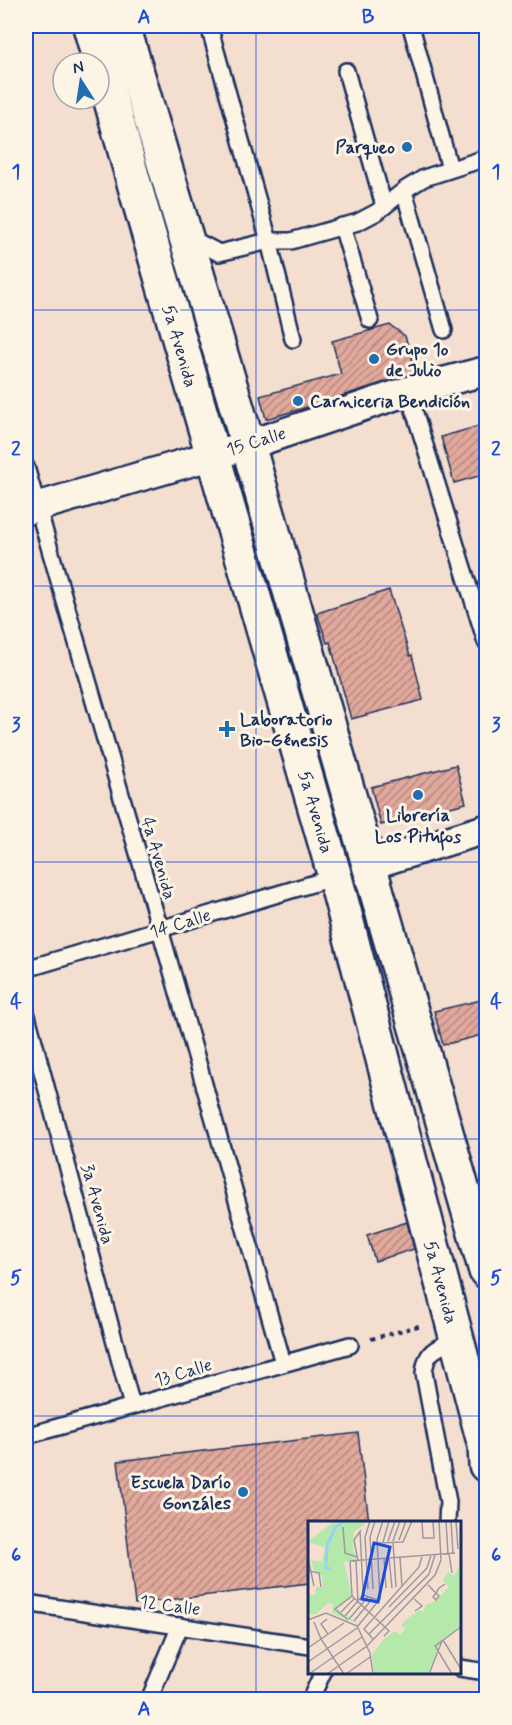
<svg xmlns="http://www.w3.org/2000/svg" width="512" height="1725" font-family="Mynerve,sans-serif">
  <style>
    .building { fill: url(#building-hatch); stroke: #1b2f5e; stroke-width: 1.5 }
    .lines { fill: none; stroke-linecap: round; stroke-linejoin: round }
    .lane-casing { stroke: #1b2f5e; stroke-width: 20 }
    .street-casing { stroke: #1b2f5e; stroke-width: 33 }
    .secondary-casing { stroke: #1b2f5e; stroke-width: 38 }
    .path { stroke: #1b2f5e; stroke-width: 4; stroke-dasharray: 4.5 4.5; stroke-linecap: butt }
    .lane { stroke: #fcf5e5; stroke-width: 15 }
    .street { stroke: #fcf5e5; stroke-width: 28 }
    .secondary { stroke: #fcf5e5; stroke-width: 33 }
    .grid { fill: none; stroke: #1d4ed8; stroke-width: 1.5; stroke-opacity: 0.55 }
    .poi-dot { fill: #1f6fb2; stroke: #fcf5e5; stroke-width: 2 }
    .labels { text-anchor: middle; stroke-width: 6; stroke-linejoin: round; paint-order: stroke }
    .poi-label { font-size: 18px; font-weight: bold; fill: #1b2f5e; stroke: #fcf5e5; text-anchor: start }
    .street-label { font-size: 18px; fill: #1b2f5e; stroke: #fcf5e5 }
    .inset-river { fill: none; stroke: #99d0f8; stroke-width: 3 }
    .inset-road { fill: none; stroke: #9d98a2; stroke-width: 1.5 }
    .view { fill: #1d4ed8; fill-opacity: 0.15; stroke: #1d4ed8; stroke-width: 3 }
    .inset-edge { fill: none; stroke: #1b2f5e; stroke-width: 3 }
    .neatline { fill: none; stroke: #1d4ed8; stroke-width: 2 }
    .grid-label { font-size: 20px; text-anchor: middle; font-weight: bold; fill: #1d4ed8 }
  </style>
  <defs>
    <pattern id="building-hatch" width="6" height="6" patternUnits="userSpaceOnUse" patternTransform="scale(1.5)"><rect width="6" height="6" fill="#e1a89c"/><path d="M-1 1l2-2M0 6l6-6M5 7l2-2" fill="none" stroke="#b68982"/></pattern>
  </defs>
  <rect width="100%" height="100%" fill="#f4decf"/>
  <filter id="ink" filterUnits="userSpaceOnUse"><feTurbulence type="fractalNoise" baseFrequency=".0167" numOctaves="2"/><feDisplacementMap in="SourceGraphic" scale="12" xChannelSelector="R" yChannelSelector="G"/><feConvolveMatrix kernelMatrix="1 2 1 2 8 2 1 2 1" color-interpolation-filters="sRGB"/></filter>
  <g filter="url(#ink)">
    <g class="building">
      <path d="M 390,325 L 405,336 L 416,372 L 308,407 L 266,419 L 260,396 L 341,374 L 332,341 Z"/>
      <path d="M 486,424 L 486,474 L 454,483 L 441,437 Z"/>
      <path d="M 389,590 L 410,656 L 412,655 L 423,700 L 351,719 L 330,642 L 327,643 L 317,613 Z"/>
      <path d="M 456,765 L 466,803 L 381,825 L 371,787 Z"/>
      <path d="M 486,999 L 486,1034 L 443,1045 L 434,1011 Z"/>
      <path d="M 407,1222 L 414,1249 L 375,1261 L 367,1235 Z"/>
      <path d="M 358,1433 L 369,1522 L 309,1522 L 309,1583 L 135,1604 L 118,1461 Z"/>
    </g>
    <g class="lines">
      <defs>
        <g id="lane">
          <path d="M 209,26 L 269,241 L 293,339"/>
          <path d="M 411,26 L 450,169"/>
          <path d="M 346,71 L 384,206"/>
          <path d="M 404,191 L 444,330"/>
          <path d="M 342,226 L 370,320"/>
          <path d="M 190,238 L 219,253 L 269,241 L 291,241 L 312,235 L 358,222 L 377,212 L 406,189 L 424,178 L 486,158"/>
          <path d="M 408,391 L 486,642"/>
          <path d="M 26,467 L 160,929 L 283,1363"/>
          <path d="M 26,969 L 335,877"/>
          <path d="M 26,1012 L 132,1406"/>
          <path d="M 26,1436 L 350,1345"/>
          <path d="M 447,1522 L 448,1502 L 424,1373 C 426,1349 437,1349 456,1339"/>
          <path d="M 26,1603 L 310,1646"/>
          <path d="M 460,1668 L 486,1672"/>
          <path d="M 149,1700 L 180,1626"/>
          <path d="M 310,1700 L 323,1672"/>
        </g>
        <g id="street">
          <path d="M 26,510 L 248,445 L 408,391 L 486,371"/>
          <path d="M 370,865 L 486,829"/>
        </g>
        <g id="secondary">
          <path d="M 90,26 L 138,197 L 335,877 L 485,1446 L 486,1465"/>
          <path d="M 123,26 L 248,445 L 486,1271"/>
        </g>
      </defs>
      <use href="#lane" class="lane-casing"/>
      <use href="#street" class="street-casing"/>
      <use href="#secondary" class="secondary-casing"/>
      <path class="path" d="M 371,1339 L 422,1325"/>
      <use href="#lane" class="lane"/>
      <use href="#street" class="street"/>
      <use href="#secondary" class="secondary"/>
    </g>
  </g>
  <path class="grid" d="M 256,26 L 256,1700M 26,310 L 486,310M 26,586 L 486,586M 26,862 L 486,862M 26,1139 L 486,1139M 26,1416 L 486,1416"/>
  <g class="poi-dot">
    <circle cx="407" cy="147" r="6"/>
    <circle cx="374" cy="359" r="6"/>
    <circle cx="298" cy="401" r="6"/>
    <path d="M224 720h6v6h6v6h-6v6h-6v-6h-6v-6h6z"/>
    <circle cx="418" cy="795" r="6"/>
    <circle cx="243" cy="1492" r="6"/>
  </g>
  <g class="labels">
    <g class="poi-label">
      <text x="395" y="153" text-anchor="end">Parqueo</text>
      <text x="386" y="355">Grupo 1o<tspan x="386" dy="21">de Julio</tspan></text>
      <text x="310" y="407">Carniceria Bendición</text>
      <text x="240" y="725">Laboratorio<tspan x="240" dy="21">Bio-Génesis</tspan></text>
      <text x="418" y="821" text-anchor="middle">Librería<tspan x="418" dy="21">Los Pitufos</tspan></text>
      <text x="231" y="1488" text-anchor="end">Escuela Darío<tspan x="231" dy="21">Gonzáles</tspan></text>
    </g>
    <g class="street-label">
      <text transform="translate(180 346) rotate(74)" y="6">5a Avenida</text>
      <text transform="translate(256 441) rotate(-17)" y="6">15 Calle</text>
      <text transform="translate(316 812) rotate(74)" y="6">5a Avenida</text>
      <text transform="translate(159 858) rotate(74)" y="6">4a Avenida</text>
      <text transform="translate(180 923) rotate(-17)" y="6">14 Calle</text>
      <text transform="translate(98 1204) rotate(75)" y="6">3a Avenida</text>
      <text transform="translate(441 1282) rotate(75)" y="6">5a Avenida</text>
      <text transform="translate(183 1372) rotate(-16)" y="6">13 Calle</text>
      <text transform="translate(170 1605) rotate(8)" y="6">12 Calle</text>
    </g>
  </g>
  <g transform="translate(308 1521)">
    <rect width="153" height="153" fill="#f4decf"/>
    <path d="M 27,54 L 32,63 L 27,72 L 0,89 L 0,74 L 7,74 L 8,66 L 15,66 L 14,55 Z" fill="#b5e9aa"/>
    <path d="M 60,0 L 46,11 L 45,28 L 49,39 L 36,41 L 44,76 L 29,88 L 50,103 L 24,92 L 25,83 L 20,82 L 8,93 L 0,94 L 0,89 L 27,72 L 32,63 L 27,54 L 14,55 L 6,49 L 3,39 L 14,41 L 17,26 L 0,21 L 25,1 ZM 153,41 L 153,106 L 133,119 L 120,153 L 66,153 L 64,134 L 76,118 L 87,110 L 92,114 L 97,108 L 93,104 L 101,96 L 112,89 L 115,91 L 118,84 L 126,81 L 141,66 L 135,59 L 140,51 L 146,55 Z" fill="#b5e9aa"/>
    <path class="inset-river" d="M 23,48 L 18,47 L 19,25 L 27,7 L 35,0"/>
    <path class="inset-road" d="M 114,0 L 115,17 L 126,17 L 125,0M 138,0 L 140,33M 143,0 L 145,32M 148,0 L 150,28M 35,6 L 37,32 L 49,36M 52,10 L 55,69M 91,19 L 98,0M 80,20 L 87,0M 85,20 L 92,0M 75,21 L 81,0M 85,21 L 88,66M 69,22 L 95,21 L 104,0M 141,33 L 144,52M 0,37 L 6,65M 76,37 L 78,67M 81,37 L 84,67M 92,37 L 94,65M 42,40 L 147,32M 48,40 L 50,81M 50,40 L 46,19 L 53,9M 0,50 L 11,52 L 13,66M 120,64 L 131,75 L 128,79 L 125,76 L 128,72 L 131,67 L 137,63M 60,68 L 57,16 L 62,0M 65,68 L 62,16 L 67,0M 44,75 L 81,110 L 76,115M 106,78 L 114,85 L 107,90M 81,86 L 119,47 L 123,34M 33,91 L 47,77M 37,95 L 55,74 L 70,79M 19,98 L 13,103 L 20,113M 41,98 L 60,76M 0,99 L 18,92 L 49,105M 40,99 L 27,88 L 44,75 L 42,40M 46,100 L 65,77M 6,101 L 13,118 L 36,153M 49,105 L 62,132 L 65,153M 49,106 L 72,78 L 69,18 L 75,0M 61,113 L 121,53 L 127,34M 65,118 L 56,108 L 111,46 L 114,36M 135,119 L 153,148M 0,127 L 36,102M 0,141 L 49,107M 1,153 L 54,116M 19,153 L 59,125 L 127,54 L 133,39 L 131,0M 38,153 L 62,136M 121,153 L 134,120M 144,153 L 127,125 L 153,106"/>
    <path class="view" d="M 66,22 L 82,26 L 70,81 L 54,78 Z"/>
    <rect width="153" height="153" class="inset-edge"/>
  </g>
  <rect width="512" height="1725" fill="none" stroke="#fcf5e5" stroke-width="66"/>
  <g transform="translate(81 81) rotate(348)"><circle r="28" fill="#fcf5e5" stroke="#a2a6af" stroke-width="1.5"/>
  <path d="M0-4.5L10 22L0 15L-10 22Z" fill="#1f6fb2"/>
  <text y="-9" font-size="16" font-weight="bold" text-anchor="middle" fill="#1b2f5e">N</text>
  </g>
  <rect x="33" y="33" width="446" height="1659" class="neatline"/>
  <g class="grid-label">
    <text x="144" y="23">A</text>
    <text x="368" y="23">B</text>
    <text x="16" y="178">1</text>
    <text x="496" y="178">1</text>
    <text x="16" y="455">2</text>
    <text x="496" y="455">2</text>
    <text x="16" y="731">3</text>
    <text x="496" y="731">3</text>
    <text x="16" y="1008">4</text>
    <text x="496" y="1008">4</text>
    <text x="16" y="1284">5</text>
    <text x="496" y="1284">5</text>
    <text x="16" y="1561">6</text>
    <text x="496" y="1561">6</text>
    <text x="144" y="1715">A</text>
    <text x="368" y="1715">B</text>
  </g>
</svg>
